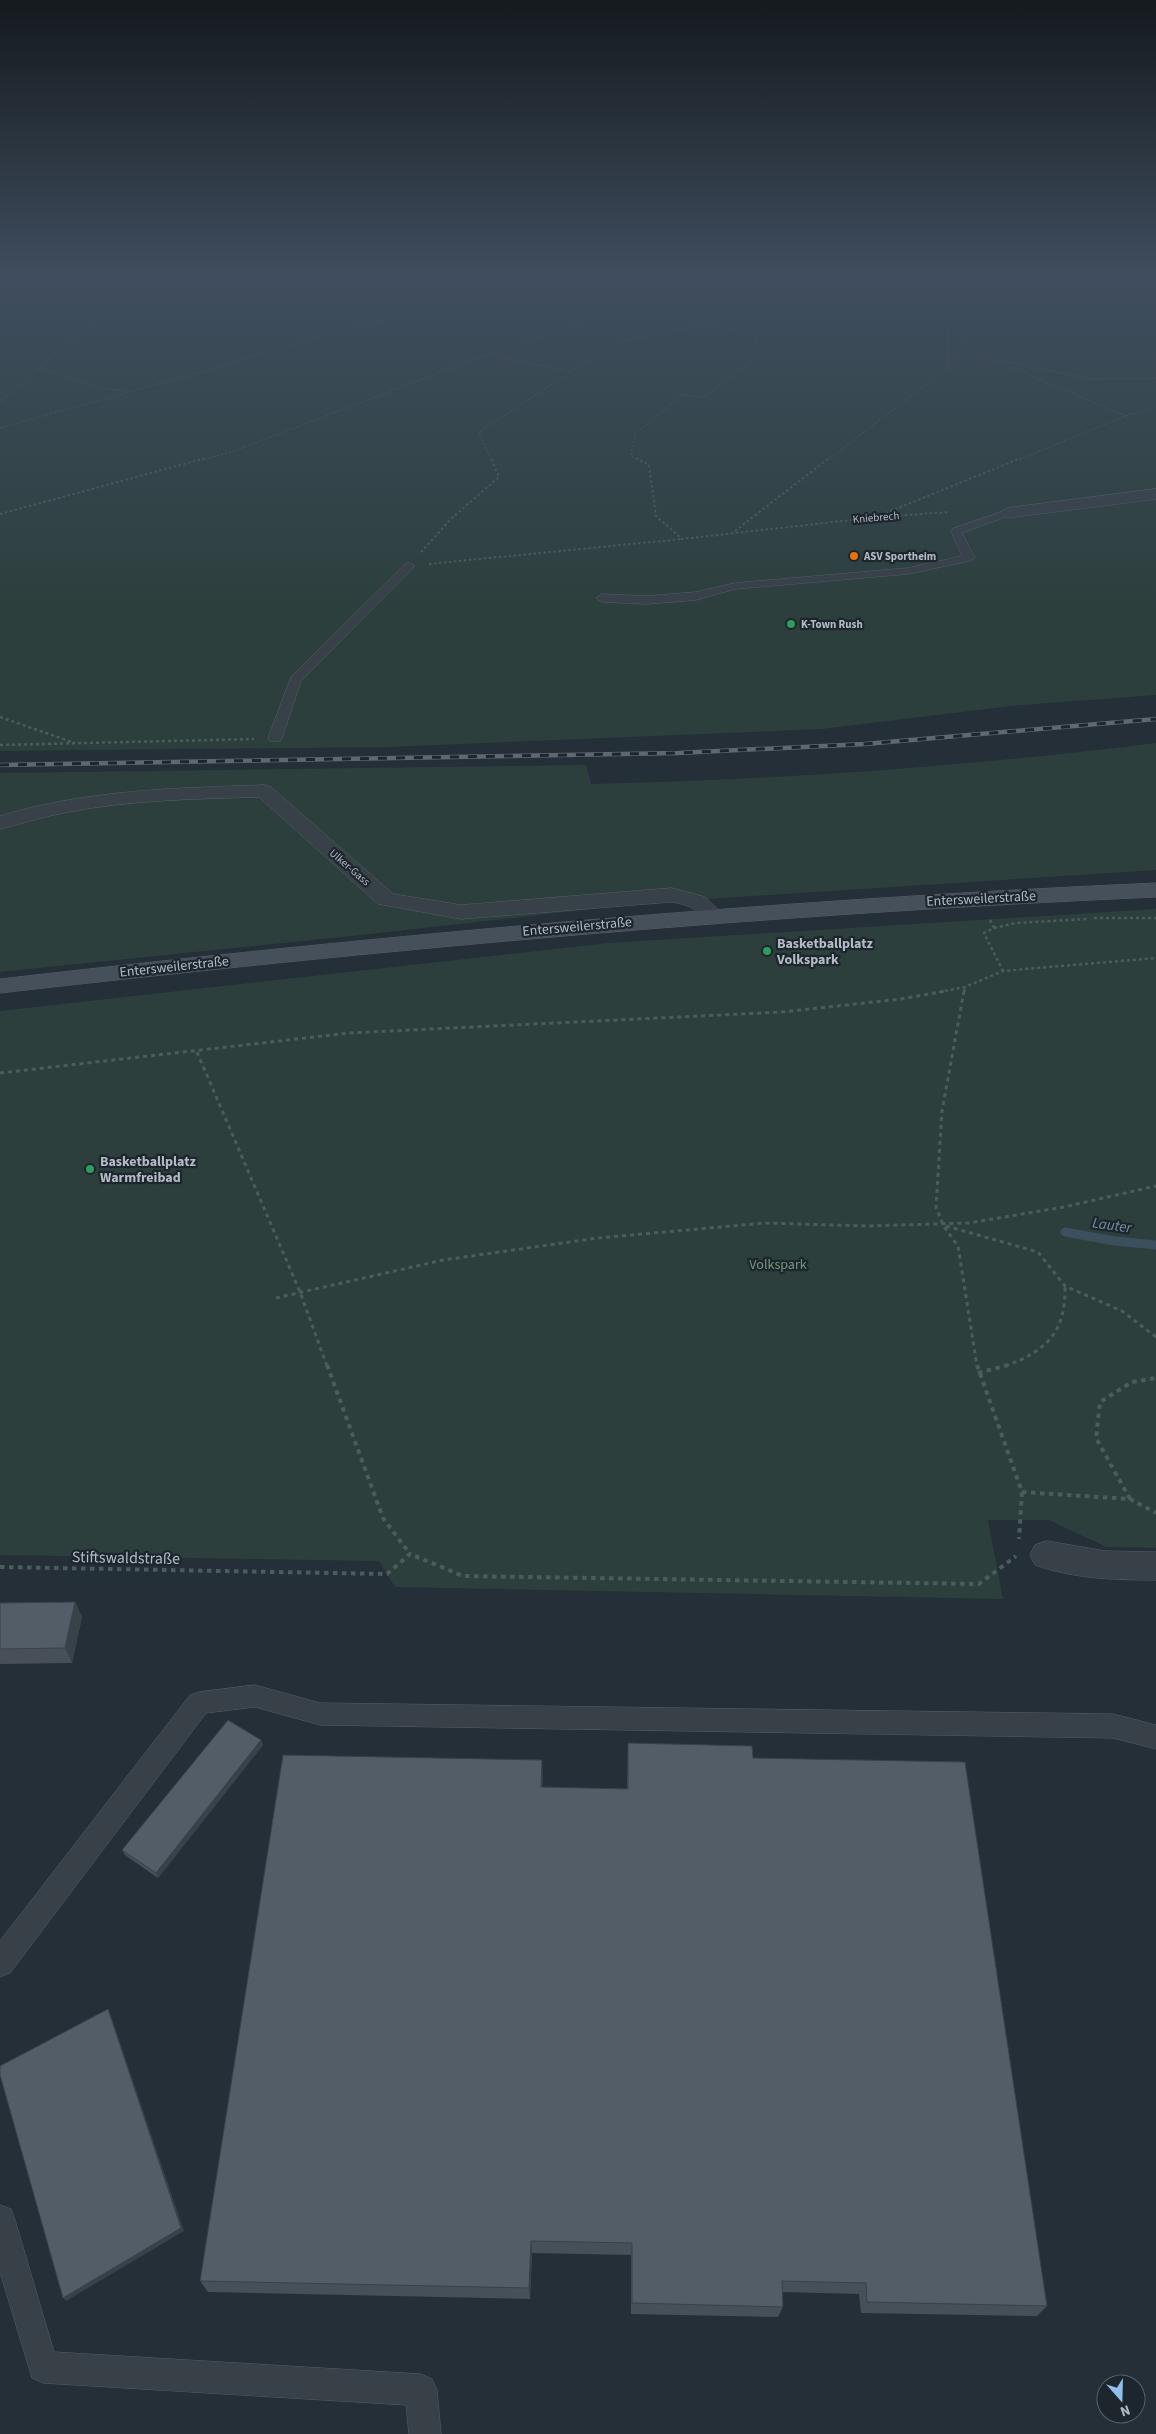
<svg xmlns="http://www.w3.org/2000/svg" width="1156" height="2434" font-family="'Source Sans 3',sans-serif">
  <style>
    .green { fill: #2c3f3d }
    .lines { fill: none; stroke-linecap: round; stroke-linejoin: round }
    .stream { stroke: #3c4f5e; stroke-width: 9 }
    .service-casing { stroke: #565e66; stroke-width: 1 }
    .minor-casing { stroke: #565e66; stroke-width: 1 }
    .secondary-casing { stroke: #565e66; stroke-width: 1 }
    .path-far4 { stroke: #4b5c5c; stroke-width: 1; stroke-dasharray: 2 2; stroke-linecap: butt }
    .path-far3 { stroke: #4b5c5c; stroke-width: 2; stroke-dasharray: 2.5 2.5; stroke-linecap: butt }
    .path-far2 { stroke: #4b5c5c; stroke-width: 2.5; stroke-dasharray: 3 3; stroke-linecap: butt }
    .path-far1 { stroke: #4b5c5c; stroke-width: 3; stroke-dasharray: 4 4; stroke-linecap: butt }
    .path { stroke: #4b5c5c; stroke-width: 4; stroke-dasharray: 4.5 4.5; stroke-linecap: butt }
    .service { fill: #384048; fill-rule: evenodd }
    .minor { fill: #384048; fill-rule: evenodd }
    .secondary { fill: #46505a; fill-rule: evenodd }
    .rail-casing { stroke: #5e6871; stroke-width: 4.5 }
    .rail { stroke: #1d252d; stroke-width: 3; stroke-dasharray: 9; stroke-linecap: butt }
    .wall { fill: #475059 }
    .shaded-wall { fill: #394149 }
    .building { fill: #525d68; stroke: #394149 }
    .food-dot { fill: #e8710a; stroke: #1d252d; stroke-width: 2 }
    .leisure-dot { fill: #2e9e5b; stroke: #1d252d; stroke-width: 2 }
    .labels { text-anchor: middle; stroke-width: 4.5; stroke-linejoin: round; paint-order: stroke }
    .far-street-label { font-size: 11px; fill: #b3bbc4; stroke: #1d252d }
    .far-poi-label { font-size: 11px; font-weight: bold; fill: #b3bbc4; stroke: #1d252d; text-anchor: start }
    .street-label { font-size: 14px; fill: #b3bbc4; stroke: #1d252d }
    .poi-label { font-size: 14px; font-weight: bold; fill: #b3bbc4; stroke: #1d252d; text-anchor: start }
    .park-label { font-size: 14px; fill: #749778; stroke: #1d252d }
    .water-label { font-size: 15px; font-style: italic; fill: #7790a4; stroke: #1d252d }
    .near-street-label { font-size: 16px; fill: #b3bbc4; stroke: #1d252d }
  </style>
  <rect width="100%" height="100%" fill="#242f37"/>
  <g class="green">
    <path d="M 0,273 L 1156,273 L 1156,695 L 1011,706 L 822,729 L 389,747 L 0,751 Z"/>
    <path d="M 1156,743 L 1156,870 L 646,903 L 352,936 L 0,972 L 0,773 L 586,765 L 591,784 C 780,780 969,766 1156,743 Z"/>
    <path d="M 1156,909 L 1156,1548 L 1106,1547 L 1049,1520 L 988,1520 L 1003,1599 L 395,1587 L 379,1561 L 0,1555 L 0,1011 L 608,943 Z"/>
  </g>
  <g class="lines">
    <path class="stream" d="M 1065,1232 L 1115,1241 L 1156,1245"/>
    <defs>
      <g id="service">
        <path d="M 1007,510 L 1011,511 L 1011,515 L 962,533 L 975,558 L 969,561 L 908,574 L 735,589 L 696,600 L 647,604 L 602,602 L 596,598 L 602,594 L 647,596 L 696,592 L 735,583 L 908,568 L 962,556 L 951,531 L 952,529 Z"/>
        <path d="M 409,563 L 415,566 L 413,568 L 301,681 L 282,738 L 280,741 L 270,741 L 268,738 L 291,677 L 405,564 Z"/>
        <path d="M 255,1685 L 320,1703 L 1113,1714 L 1156,1725 L 1156,1749 L 1113,1738 L 320,1725 L 255,1707 L 206,1713 L 10,1973 L 0,1977 L 0,1941 L 190,1695 L 199,1692 Z"/>
        <path d="M 0,2205 L 11,2209 L 15,2220 L 54,2352 L 421,2374 L 432,2379 L 437,2390 L 441,2434 L 409,2434 L 406,2405 L 43,2383 L 32,2378 L 0,2272 Z"/>
      </g>
      <g id="minor">
        <path d="M 1156,489 L 1156,499 L 1007,518 L 999,513 L 1007,508 Z"/>
        <path d="M 264,785 L 271,787 L 393,894 L 461,905 L 672,888 L 705,897 L 724,915 L 721,920 C 704,924 701,912 688,906 C 683,904 677,903 671,902 L 461,919 L 378,904 L 259,797 C 194,799 127,800 63,813 C 42,817 21,824 0,829 L 0,816 C 86,790 175,788 264,785 Z"/>
        <path d="M 1047,1541 L 1106,1551 L 1156,1552 L 1156,1580 C 1116,1580 1074,1579 1035,1565 L 1030,1555 L 1035,1545 Z"/>
      </g>
      <path id="secondary" d="M 1156,883 L 1156,897 C 769,914 385,949 0,993 L 0,979 C 385,935 769,900 1156,883 Z"/>
    </defs>
    <use href="#service" class="service-casing"/>
    <use href="#minor" class="minor-casing"/>
    <use href="#secondary" class="secondary-casing"/>
    <g class="path-far4">
      <path d="M 0,283 L 22,288 L 88,291 L 282,281 L 311,273"/>
      <path d="M 948,329 L 994,360 L 1126,416 L 1018,460"/>
      <path d="M 0,336 L 80,332 L 158,286 L 175,273"/>
      <path d="M 486,355 L 571,371"/>
      <path d="M 1001,361 L 1091,379 L 1156,378"/>
      <path d="M 39,368 L 94,387 L 127,391"/>
      <path d="M 0,402 L 80,333"/>
      <path d="M 1126,416 L 1156,407"/>
      <path d="M 0,428 L 194,374 L 344,329 L 483,299 L 557,273"/>
      <path d="M 202,460 L 234,451 L 485,355 L 728,273"/>
      <path d="M 491,460 L 479,432 L 613,344 L 674,329 L 715,326 L 754,334 L 762,354 L 703,398 L 683,394 L 635,434 L 631,456 L 638,460"/>
      <path d="M 828,460 L 947,368 L 948,329 L 921,296 L 887,273"/>
    </g>
    <g class="path-far3">
      <path d="M 636,458 L 649,465 L 656,516 L 682,539 L 878,517 L 949,512"/>
      <path d="M 0,514 L 206,458"/>
      <path d="M 881,515 L 1021,458"/>
      <path d="M 735,531 L 829,458"/>
      <path d="M 421,552 L 452,518 L 499,477 L 491,458"/>
      <path d="M 429,564 L 682,539"/>
    </g>
    <g class="path-far2">
      <path d="M 0,717 L 75,743"/>
      <path d="M 0,745 L 254,739"/>
      <path d="M 1094,918 L 1156,918"/>
      <path d="M 990,920 L 994,928 L 984,933 L 1003,971"/>
      <path d="M 994,928 L 1016,923 L 1088,919"/>
      <path d="M 939,992 L 965,987 L 1003,971 L 1156,958"/>
      <path d="M 964,992 L 965,987"/>
    </g>
    <g class="path-far1">
      <path d="M 964,991 L 942,1111 L 936,1207 L 943,1225 L 958,1246 L 977,1366"/>
      <path d="M 197,1052 L 300,1292 L 327,1366"/>
      <path d="M 0,1073 L 349,1033 L 782,1012 L 901,999 L 946,991"/>
      <path d="M 946,1226 L 1038,1252 L 1065,1286 L 1122,1311 L 1156,1337"/>
      <path d="M 276,1298 L 443,1260 L 598,1238 L 765,1223 L 867,1226 L 969,1223 L 1064,1207 L 1156,1186"/>
      <path d="M 1005,1366 C 1047,1351 1066,1332 1065,1286"/>
    </g>
    <g class="path">
      <path d="M 327,1365 L 383,1518 L 410,1554"/>
      <path d="M 977,1365 L 1022,1492 L 1019,1539"/>
      <path d="M 978,1373 L 1008,1365"/>
      <path d="M 1022,1492 L 1130,1499 L 1156,1513"/>
      <path d="M 1130,1499 L 1096,1438 L 1100,1402 L 1132,1382 L 1156,1378"/>
      <path d="M 0,1567 L 387,1574 L 410,1554 L 463,1576 L 979,1584 L 1016,1556"/>
    </g>
    <use href="#service" class="service"/>
    <use href="#minor" class="minor"/>
    <use href="#secondary" class="secondary"/>
    <defs>
      <path id="rail" d="M 0,765 L 678,753 L 865,744 L 1156,719"/>
    </defs>
    <use href="#rail" class="rail-casing"/>
    <use href="#rail" class="rail"/>
  </g>
  <g class="wall">
    <path d="M 75,1602 L 82,1617 L 72,1663 L 0,1664 L 0,1603 Z"/>
    <path d="M 261,1740 L 263,1745 L 158,1878 L 125,1855 L 122,1850 Z"/>
    <path d="M 628,1743 L 753,1758 L 1047,2306 L 1037,2316 L 861,2313 L 859,2294 L 782,2292 L 783,2307 L 778,2317 L 631,2314 L 631,2255 L 532,2253 L 530,2299 L 208,2292 L 200,2281 L 542,1760 L 542,1787 L 627,1789 Z"/>
  </g>
  <g class="shaded-wall">
    <path d="M 75,1602 L 82,1617 L 72,1663 L 65,1648 Z"/>
    <path d="M 261,1740 L 263,1745 L 158,1878 L 156,1873 Z"/>
    <path d="M 542,1760 L 543,1779 L 541,1805 L 541,1787 Z"/>
    <path d="M 108,2009 L 110,2013 L 184,2231 L 66,2301 L 63,2298 Z"/>
    <path d="M 531,2241 L 532,2253 L 530,2299 L 529,2288 Z"/>
  </g>
  <g class="building">
    <path d="M 75,1602 L 65,1648 L 0,1649 L 0,1603 Z"/>
    <path d="M 228,1720 L 261,1740 L 156,1873 L 122,1850 Z"/>
    <path d="M 628,1743 L 752,1746 L 753,1758 L 965,1762 L 1047,2306 L 867,2302 L 866,2283 L 782,2281 L 783,2307 L 632,2303 L 632,2243 L 531,2241 L 529,2288 L 200,2281 L 283,1755 L 542,1760 L 541,1787 L 628,1789 Z"/>
    <path d="M 108,2009 L 181,2228 L 63,2298 L 0,2075 L 0,2066 Z"/>
  </g>
  <linearGradient id="sky" x2="0" y2="1"><stop stop-color="#141a1e"/><stop offset="0.45" stop-color="#3f4d5e"/><stop offset="1" stop-color="#3f4d5e" stop-opacity="0"/></linearGradient>
  <rect width="1156" height="613" fill="url(#sky)"/>
  <circle class="food-dot" cx="854" cy="556" r="5"/>
  <g class="leisure-dot">
    <circle cx="791" cy="624" r="5"/>
    <circle cx="767" cy="951" r="5"/>
    <circle cx="90" cy="1169" r="5"/>
  </g>
  <g class="labels">
    <g class="far-street-label">
      <text transform="translate(876 517) rotate(-5)" y="4">Kniebrech</text>
      <text transform="translate(350 867) rotate(41)" y="4">Ulker-Gass</text>
    </g>
    <g class="far-poi-label">
      <text x="864" y="560">ASV Sportheim</text>
      <text x="801" y="628">K-Town Rush</text>
    </g>
    <g class="street-label">
      <text transform="translate(981 898) rotate(-3)" y="5">Entersweilerstraße</text>
      <text transform="translate(577 926) rotate(-5)" y="5">Entersweilerstraße</text>
      <text transform="translate(174 966) rotate(-6)" y="5">Entersweilerstraße</text>
    </g>
    <g class="poi-label">
      <text x="777" y="948">Basketballplatz<tspan x="777" dy="16">Volkspark</tspan></text>
      <text x="100" y="1166">Basketballplatz<tspan x="100" dy="16">Warmfreibad</tspan></text>
    </g>
    <g class="park-label">
      <text x="778" y="1269">Volkspark</text>
    </g>
    <g class="water-label">
      <text transform="translate(1112 1225) rotate(8)" y="5">Lauter</text>
    </g>
    <g class="near-street-label">
      <text transform="translate(126 1557) rotate(1)" y="6">Stiftswaldstraße</text>
    </g>
  </g>
  <g transform="translate(1121 2399) rotate(160)"><circle r="24" fill="#1d252d" stroke="#596169"/>
  <path d="M0-4L9 19L0 12L-9 19Z" fill="#91beea"/>
  <text y="-8" font-size="14" font-weight="bold" text-anchor="middle" fill="#b3bbc4">N</text>
  </g>
</svg>
